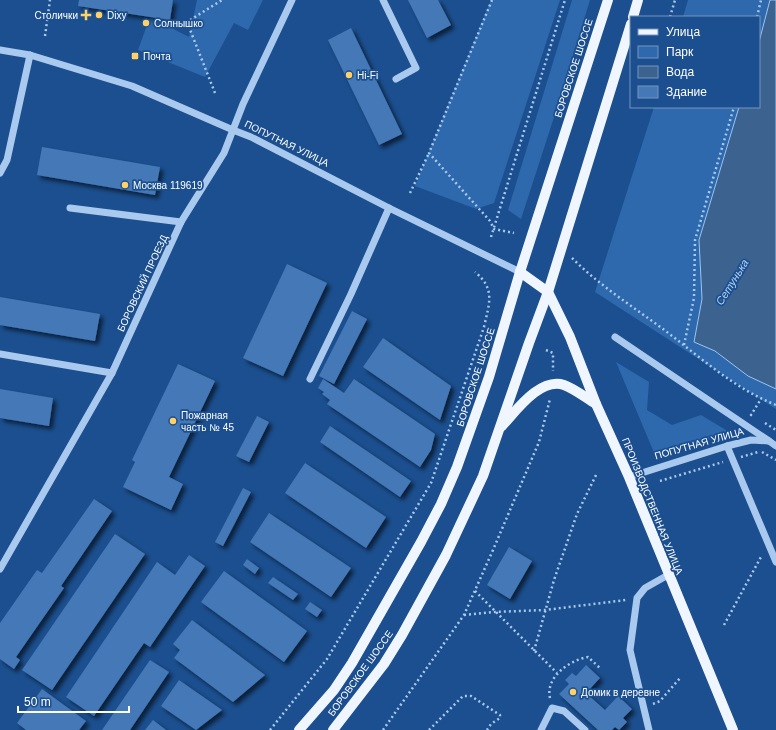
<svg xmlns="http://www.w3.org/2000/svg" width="776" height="730" font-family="Helvetica,sans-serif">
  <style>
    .green { fill: #2e69ad }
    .water { fill: #3c6290; stroke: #9cc4f0 }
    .building { fill: #4478b7; filter: url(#shadow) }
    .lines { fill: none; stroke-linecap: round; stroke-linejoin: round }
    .path { stroke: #a9c9ee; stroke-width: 2.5; stroke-dasharray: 2 3; stroke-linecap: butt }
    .minor { stroke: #a9c9ee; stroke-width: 7 }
    .major { stroke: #f0f6ff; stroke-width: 10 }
    .poi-dot { fill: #ffd166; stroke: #1b4f8f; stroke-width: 1.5 }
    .labels { text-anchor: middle; stroke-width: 3.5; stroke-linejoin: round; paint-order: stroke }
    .poi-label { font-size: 10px; fill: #fff; stroke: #1b4f8f; text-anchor: start }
    .street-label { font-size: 10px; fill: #fff; stroke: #1b4f8f }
    .water-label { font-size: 11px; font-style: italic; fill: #b5d3f5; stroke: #1b4f8f }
  </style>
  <defs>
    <filter id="shadow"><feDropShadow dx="3.5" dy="3.5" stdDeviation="2" flood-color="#0009"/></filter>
  </defs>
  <rect width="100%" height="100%" fill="#1b4f8f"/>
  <g class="green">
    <path d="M 197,0 L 263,0 L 248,30 L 234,23 L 205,77 L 138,50 L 150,17 L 189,37 Z"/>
    <path d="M 491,0 L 560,0 L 494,203 L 476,209 L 415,186 Z"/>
    <path d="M 572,0 L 590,0 L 557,108 L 521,219 L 508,210 Z"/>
    <path d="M 688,0 L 776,0 L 776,409 L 595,292 L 654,107 L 759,107 L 759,17 L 683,17 Z"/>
    <path d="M 616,362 L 649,382 L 647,410 L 672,425 L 701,415 L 731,433 L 655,455 Z"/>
  </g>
  <path class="water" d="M 770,0 L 776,0 L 776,389 L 748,376 L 715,351 L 694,342 L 702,299 L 699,240 L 739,107 L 759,107 L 759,42 Z"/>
  <g class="building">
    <path d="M 79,0 L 173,0 L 170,20 L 78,6 Z"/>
    <path d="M 408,0 L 438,0 L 451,25 L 427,38 Z"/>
    <path d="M 351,28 L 402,134 L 379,145 L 328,40 Z"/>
    <path d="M 42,147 L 160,167 L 155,195 L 37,175 Z"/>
    <path d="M 287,264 L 327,283 L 283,376 L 243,358 Z"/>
    <path d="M 0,297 L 100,314 L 95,341 L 0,325 Z"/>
    <path d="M 352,311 L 367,319 L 334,384 L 319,376 Z"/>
    <path d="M 383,338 L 451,386 L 440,420 L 363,367 Z"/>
    <path d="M 178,364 L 215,381 L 169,477 L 183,484 L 171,510 L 123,487 L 135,462 L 132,460 Z"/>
    <path d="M 323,379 L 344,393 L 354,379 L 435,434 L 431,450 L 420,467 L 327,404 L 330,400 L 322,394 L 324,392 L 318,388 Z"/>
    <path d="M 0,389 L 53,398 L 49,426 L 0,418 Z"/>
    <path d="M 257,416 L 269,422 L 249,462 L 236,456 Z"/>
    <path d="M 330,426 L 411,481 L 400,497 L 320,442 Z"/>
    <path d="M 305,463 L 386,517 L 366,548 L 285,493 Z"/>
    <path d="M 243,488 L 251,492 L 223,546 L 215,542 Z"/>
    <path d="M 94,499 L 112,511 L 61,586 L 64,588 L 16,657 L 20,660 L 14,669 L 0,659 L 0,623 L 37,570 L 42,573 Z"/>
    <path d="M 269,513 L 351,568 L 331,597 L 250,542 Z"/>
    <path d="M 115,534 L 145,554 L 52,690 L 22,670 Z"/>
    <path d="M 509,547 L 532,561 L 510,599 L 487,585 Z"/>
    <path d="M 189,555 L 205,566 L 150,647 L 144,643 L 94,716 L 66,697 L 157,562 L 175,575 Z"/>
    <path d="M 247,559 L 259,568 L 255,574 L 243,565 Z"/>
    <path d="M 224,571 L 307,631 L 284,662 L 201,602 Z"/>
    <path d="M 273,577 L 298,594 L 293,600 L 268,583 Z"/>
    <path d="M 310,602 L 322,610 L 317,617 L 305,609 Z"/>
    <path d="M 192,620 L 265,675 L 233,702 L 174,658 L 180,650 L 173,644 Z"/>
    <path d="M 150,660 L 169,672 L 130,730 L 102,730 Z"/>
    <path d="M 586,665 L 600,678 L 586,693 L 605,710 L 618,696 L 632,709 L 623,718 L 627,722 L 619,730 L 615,727 L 612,730 L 598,730 L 559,694 L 569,684 L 565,680 L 572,673 L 576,676 Z"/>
    <path d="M 179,680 L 222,710 L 196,730 L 161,706 Z"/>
    <path d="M 42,689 L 86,721 L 79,730 L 26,730 L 17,723 Z"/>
    <path d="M 153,720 L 166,730 L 145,730 Z"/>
  </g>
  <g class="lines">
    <g class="path">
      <path d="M 492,0 L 429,153 L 490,221 L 494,229 L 514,233"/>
      <path d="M 670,17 L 675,0"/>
      <path d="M 757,17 L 761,0"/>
      <path d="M 45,36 L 50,0"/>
      <path d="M 215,93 L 187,22 L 222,0"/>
      <path d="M 410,193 L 429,153"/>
      <path d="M 491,237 L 565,0"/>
      <path d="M 572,258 C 599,285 632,306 663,329 C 699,356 733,388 776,405"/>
      <path d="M 684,345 L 694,298 L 695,240 L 734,107"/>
      <path d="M 546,350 L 553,353 L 553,371"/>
      <path d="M 752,415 L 751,415 L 761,399"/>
      <path d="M 765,423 L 776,430"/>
      <path d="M 762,452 L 776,460"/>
      <path d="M 741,457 L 758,452"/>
      <path d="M 660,481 L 723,462"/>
      <path d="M 475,591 L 557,673"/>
      <path d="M 464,615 L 494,612 L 545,610 L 626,600"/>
      <path d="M 724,625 L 762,555"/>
      <path d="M 534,651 L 554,580 L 577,514 L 597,473"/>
      <path d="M 550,698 C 545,677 570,660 588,657 L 601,669"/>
      <path d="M 653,704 L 660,701 L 681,677"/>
      <path d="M 270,730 L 327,659 L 431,483 L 484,327 C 489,304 496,289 475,272"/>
      <path d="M 383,730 L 464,615 L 493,550 L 539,442 L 550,399"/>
      <path d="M 429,730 L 463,696 L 471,696 L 500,715 L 500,718 L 491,724 L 487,730"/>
    </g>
    <g class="minor">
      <path d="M 383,0 L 416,68 L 396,79"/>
      <path d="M 0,50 L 30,55 L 132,86 L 233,130 L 251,137 L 389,208 L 520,272"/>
      <path d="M 0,173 L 7,160 L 30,55"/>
      <path d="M 70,208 L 181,222"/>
      <path d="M 615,337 L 769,441"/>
      <path d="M 0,354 L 112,373"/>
      <path d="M 310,379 L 351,294 L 389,208"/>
      <path d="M 727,446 L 776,562"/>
      <path d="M 629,477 L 727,446 L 751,440 L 769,441 L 776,446"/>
      <path d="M 0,569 L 112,373 L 181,222 L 224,153 L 243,104 L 292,0"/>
      <path d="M 541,730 L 552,708 L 564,711 L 585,730"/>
      <path d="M 649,730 L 630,650 L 637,598 L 645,588 L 668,575"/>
    </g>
    <g class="major">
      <path d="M 633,17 L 638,0"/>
      <path d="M 520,272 L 548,292 L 570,337 L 596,404 L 629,477 L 733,730"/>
      <path d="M 502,426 C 516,411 540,377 564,385 C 575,389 586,398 596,404"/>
      <path d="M 299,730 L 334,690 L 352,663 L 421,542 L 441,504 L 457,467 L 489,377 L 520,272 L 608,0"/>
      <path d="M 333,730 L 384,664 L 402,635 L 446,555 L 483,476 L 529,343 L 548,292 L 631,24"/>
    </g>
  </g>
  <g class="poi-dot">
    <path d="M84 9h4v4h4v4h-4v4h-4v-4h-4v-4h4z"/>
    <circle cx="99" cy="15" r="4"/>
    <circle cx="146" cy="23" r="4"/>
    <rect x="131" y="52" width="8" height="8" rx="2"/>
    <circle cx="349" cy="75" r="4"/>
    <circle cx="125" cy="185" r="4"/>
    <circle cx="173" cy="421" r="4"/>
    <circle cx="573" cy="692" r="4"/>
  </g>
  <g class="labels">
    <g class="poi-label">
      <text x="78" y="19" text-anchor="end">Столички</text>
      <text x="107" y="19">Dixy</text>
      <text x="154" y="27">Солнышко</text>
      <text x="143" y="60">Почта</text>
      <text x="357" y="79">Hi-Fi</text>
      <text x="133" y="189">Москва 119619</text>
      <text x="181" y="419">Пожарная<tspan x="181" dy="12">часть № 45</tspan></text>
      <text x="581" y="696">Домик в деревне</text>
    </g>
    <g class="street-label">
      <text transform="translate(573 68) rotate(-72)" y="4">БОРОВСКОЕ ШОССЕ</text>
      <text transform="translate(287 143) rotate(26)" y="4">ПОПУТНАЯ УЛИЦА</text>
      <text transform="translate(142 283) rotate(-65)" y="4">БОРОВСКИЙ ПРОЕЗД</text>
      <text transform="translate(475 377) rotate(-72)" y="4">БОРОВСКОЕ ШОССЕ</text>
      <text transform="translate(699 443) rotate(-16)" y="4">ПОПУТНАЯ УЛИЦА</text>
      <text transform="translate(653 506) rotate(68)" y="4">ПРОИЗВОДСТВЕННАЯ УЛИЦА</text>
      <text transform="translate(360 673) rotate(-54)" y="4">БОРОВСКОЕ ШОССЕ</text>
    </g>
    <g class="water-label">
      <text transform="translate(732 282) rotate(-58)" y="4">Сетунька</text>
    </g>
  </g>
  <rect x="630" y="16" width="130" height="92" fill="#1b4f8f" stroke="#7695bc"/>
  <rect x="638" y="29" width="20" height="6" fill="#f0f6ff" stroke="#7695bc"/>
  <text x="666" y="36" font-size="12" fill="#ffffff">Улица</text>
  <rect x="638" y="46" width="20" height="12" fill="#2e69ad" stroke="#7695bc"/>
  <text x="666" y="56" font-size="12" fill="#ffffff">Парк</text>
  <rect x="638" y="66" width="20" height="12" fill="#3c6290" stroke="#7695bc"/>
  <text x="666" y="76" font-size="12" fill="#ffffff">Вода</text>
  <rect x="638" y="86" width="20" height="12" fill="#4478b7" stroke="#7695bc"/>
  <text x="666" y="96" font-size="12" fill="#ffffff">Здание</text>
  <path d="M18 706v6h111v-6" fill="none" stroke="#ffffff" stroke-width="2"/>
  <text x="24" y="706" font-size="12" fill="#ffffff" stroke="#1b4f8f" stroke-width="3" paint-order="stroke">50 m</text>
</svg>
